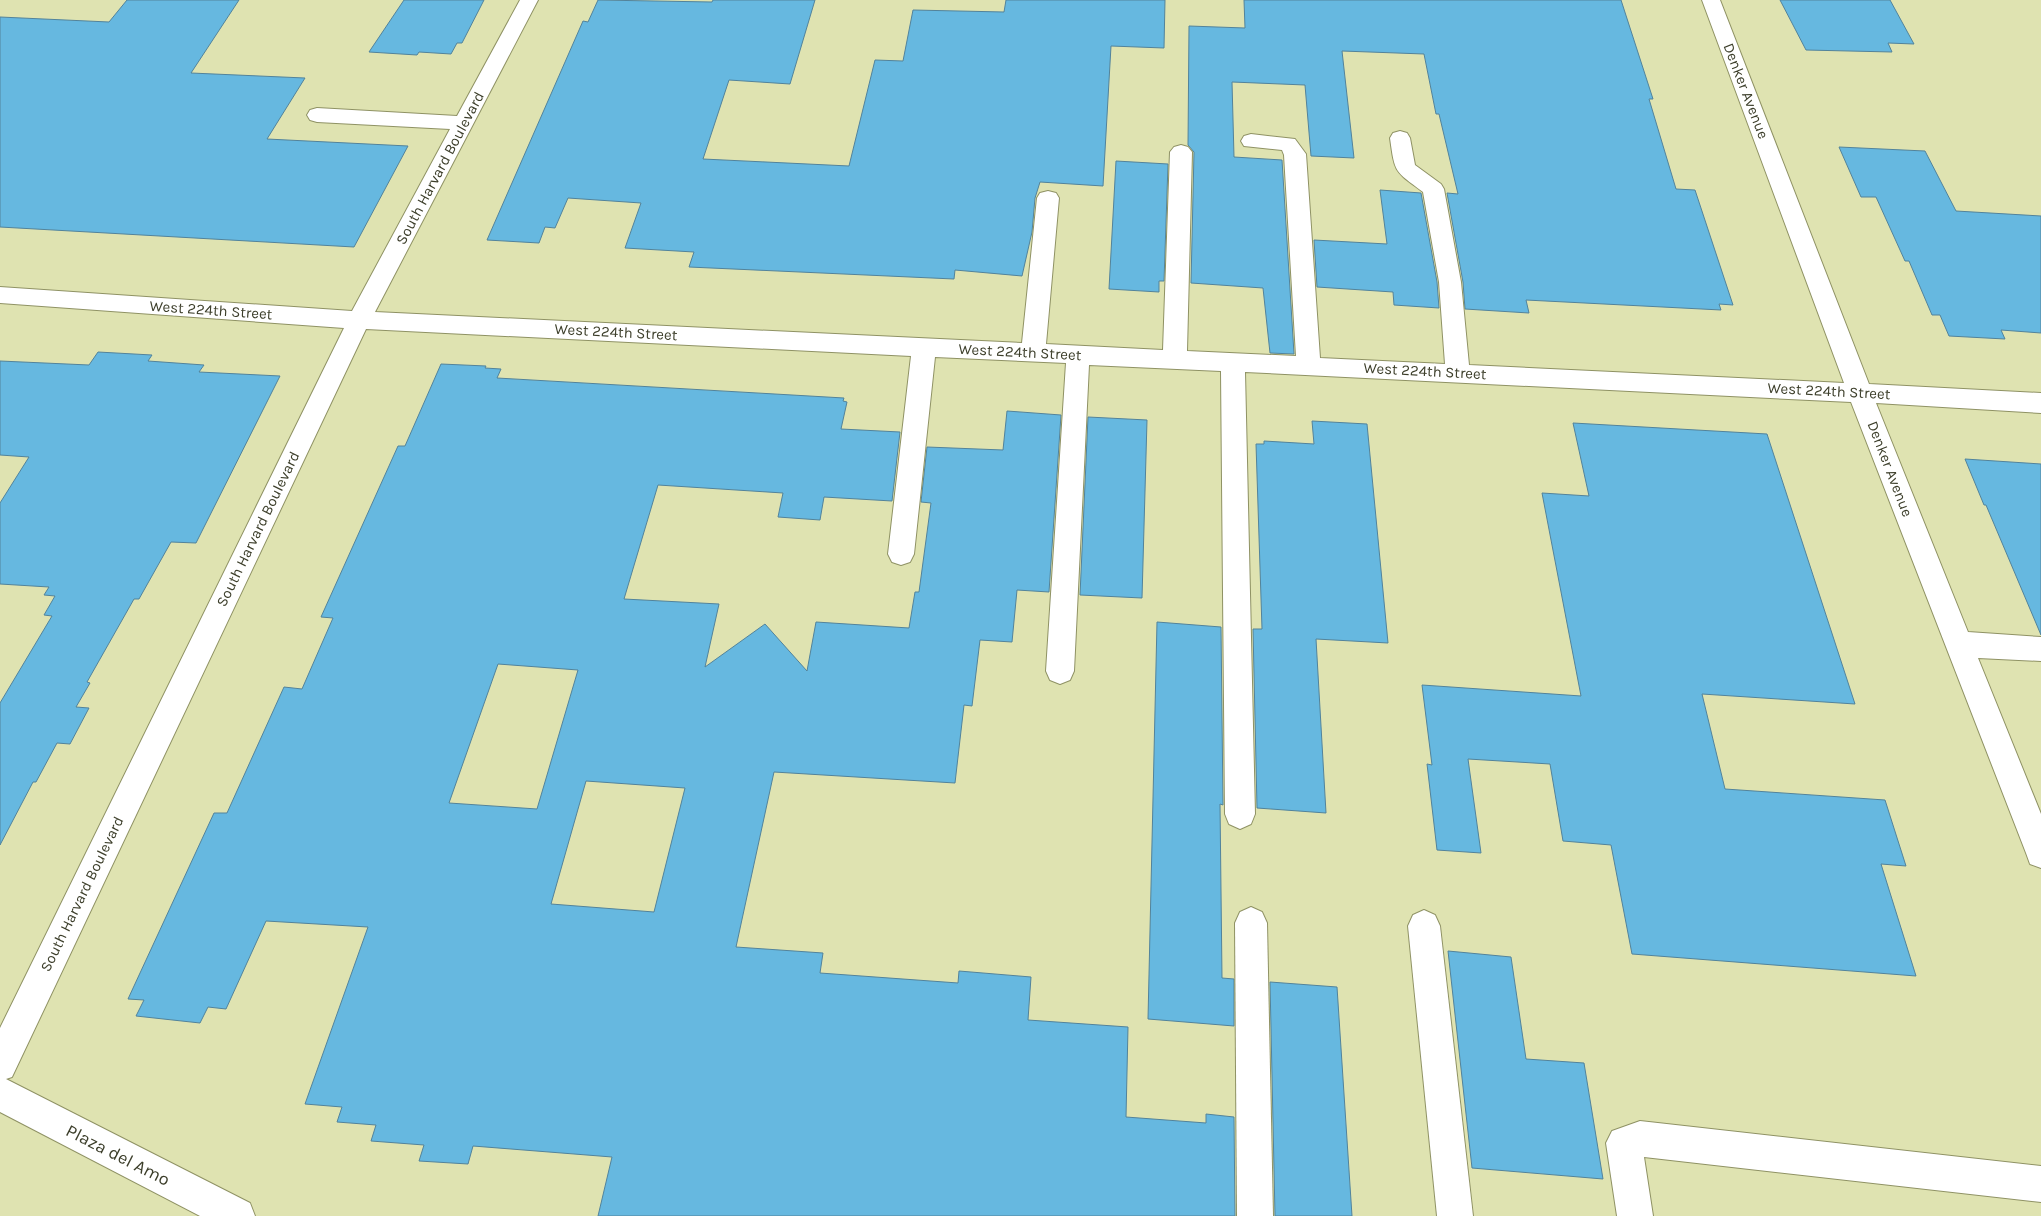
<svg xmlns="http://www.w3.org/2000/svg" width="2041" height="1216" font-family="Karla,sans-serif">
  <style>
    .building { fill: #66b8e0; stroke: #52839b; fill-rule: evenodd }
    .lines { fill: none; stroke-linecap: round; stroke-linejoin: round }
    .minor-casing { stroke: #8f9264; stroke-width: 2 }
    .minor { fill: #fff; fill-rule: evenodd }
    .labels { text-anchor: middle; stroke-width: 5; stroke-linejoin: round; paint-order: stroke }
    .street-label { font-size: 15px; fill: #3c3e2a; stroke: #fff }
    .near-street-label { font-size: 18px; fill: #3c3e2a; stroke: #fff }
  </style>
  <rect width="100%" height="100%" fill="#dfe3b1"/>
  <g class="building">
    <path d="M 127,0 L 239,0 L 191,73 L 305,78 L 267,139 L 408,146 L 354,247 L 0,227 L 0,17 L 109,22 Z"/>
    <path d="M 404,0 L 484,0 L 462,43 L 457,43 L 451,54 L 419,52 L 417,55 L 369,52 Z"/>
    <path d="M 598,0 L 712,2 L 713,0 L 815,0 L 790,84 L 729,80 L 703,159 L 849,166 L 875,60 L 903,61 L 913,10 L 1004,12 L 1006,0 L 1165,0 L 1164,48 L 1111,46 L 1103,186 L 1040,182 L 1035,198 L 1032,232 L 1022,276 L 955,270 L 954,279 L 689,267 L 694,252 L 625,248 L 641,203 L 568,198 L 555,228 L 545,227 L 539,243 L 487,240 L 583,21 L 588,22 Z"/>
    <path d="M 1244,0 L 1621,0 L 1653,99 L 1649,99 L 1676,189 L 1695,190 L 1733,305 L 1719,304 L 1721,310 L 1526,300 L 1529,313 L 1465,309 L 1463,282 L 1447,193 L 1458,194 L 1439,114 L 1436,114 L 1424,54 L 1342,51 L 1354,158 L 1311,156 L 1305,85 L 1232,82 L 1234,157 L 1282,160 L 1294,354 L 1270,353 L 1263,288 L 1191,283 L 1194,152 L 1188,145 L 1189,26 L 1245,28 Z"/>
    <path d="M 1780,0 L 1890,0 L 1914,44 L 1888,43 L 1892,52 L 1806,50 Z"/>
    <path d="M 1839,147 L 1925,151 L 1956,211 L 2041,216 L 2041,333 L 2001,330 L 2005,339 L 1949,336 L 1940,315 L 1932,315 L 1909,261 L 1905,261 L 1876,197 L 1861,197 Z"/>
    <path d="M 1116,161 L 1168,164 L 1164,281 L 1159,281 L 1159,292 L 1109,289 Z"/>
    <path d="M 1380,190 L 1421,193 L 1437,282 L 1439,308 L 1394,305 L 1393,292 L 1317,287 L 1314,240 L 1387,244 Z"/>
    <path d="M 98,352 L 152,355 L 148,361 L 204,365 L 199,372 L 280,376 L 196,543 L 171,542 L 139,599 L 134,599 L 87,682 L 90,683 L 76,707 L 89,708 L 70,744 L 57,743 L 36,782 L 33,782 L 0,845 L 0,703 L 52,616 L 44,615 L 55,596 L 44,595 L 49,587 L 0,584 L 0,503 L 29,457 L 0,455 L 0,361 L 89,365 Z"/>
    <path d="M 441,364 L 486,366 L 485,368 L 501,369 L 497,378 L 844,398 L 843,401 L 847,402 L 841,429 L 900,432 L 892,501 L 824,497 L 820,520 L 778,517 L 783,493 L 658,485 L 624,599 L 719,604 L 705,667 L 765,624 L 807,671 L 816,622 L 909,628 L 915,592 L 919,592 L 931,503 L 921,502 L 927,447 L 1003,450 L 1007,411 L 1061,415 L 1049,592 L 1017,590 L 1012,642 L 980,640 L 972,706 L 964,705 L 955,783 L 774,772 L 736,947 L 823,953 L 820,973 L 958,983 L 959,971 L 1031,977 L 1028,1020 L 1128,1027 L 1126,1117 L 1206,1123 L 1206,1114 L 1234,1117 L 1235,1216 L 598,1216 L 612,1157 L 473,1146 L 468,1164 L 419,1161 L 424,1145 L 371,1141 L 376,1125 L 337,1122 L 342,1107 L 305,1104 L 368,927 L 266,921 L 226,1009 L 208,1007 L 200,1023 L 136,1016 L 144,1000 L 128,999 L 214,813 L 227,813 L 284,687 L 302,689 L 333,618 L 321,617 L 398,446 L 405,446 ZM 498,664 L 578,670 L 537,809 L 449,803 ZM 586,781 L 685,788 L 654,912 L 551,904 Z"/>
    <path d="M 1088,417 L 1147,420 L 1142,598 L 1080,595 Z"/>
    <path d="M 1312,421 L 1367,424 L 1388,643 L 1316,639 L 1326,813 L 1257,808 L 1253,629 L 1262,629 L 1256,444 L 1264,444 L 1264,441 L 1314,444 Z"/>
    <path d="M 1573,423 L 1767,434 L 1855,704 L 1702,694 L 1725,789 L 1885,800 L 1906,866 L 1881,864 L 1916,976 L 1632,954 L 1611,845 L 1563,841 L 1550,764 L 1468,759 L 1481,853 L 1437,850 L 1427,764 L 1432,765 L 1422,685 L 1581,696 L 1542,493 L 1589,496 Z"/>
    <path d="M 1965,459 L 2041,464 L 2041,635 L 1986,505 L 1984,505 Z"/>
    <path d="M 1157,622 L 1221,627 L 1223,805 L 1220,804 L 1222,978 L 1234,979 L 1234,1026 L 1148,1019 Z"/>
    <path d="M 1448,951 L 1511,957 L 1526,1059 L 1584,1063 L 1603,1179 L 1472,1168 Z"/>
    <path d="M 1270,982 L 1337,987 L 1352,1216 L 1275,1216 Z"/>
  </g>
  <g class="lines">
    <defs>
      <g id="minor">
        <path d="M 520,0 L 538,0 L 375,312 L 1022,343 L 1037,198 L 1040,193 L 1048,191 L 1056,193 L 1059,198 L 1046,344 L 1163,350 L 1170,152 L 1174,147 L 1181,145 L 1188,147 L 1192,152 L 1187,351 L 1296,356 L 1284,155 L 1282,150 L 1244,146 L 1241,141 L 1244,136 L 1251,134 L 1295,139 L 1306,154 L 1320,358 L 1445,364 L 1439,282 L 1423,192 C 1394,170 1395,174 1390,138 L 1393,133 L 1400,131 L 1407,133 L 1410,138 L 1415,165 L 1441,184 L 1444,189 L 1461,282 L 1469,365 L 1844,383 L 1702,0 L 1720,0 L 1869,384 L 2041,393 L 2041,413 L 1876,403 L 1968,632 L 2041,637 L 2041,661 L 1978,658 L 2041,814 L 2041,868 L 2030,864 L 2026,853 L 1851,402 L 1245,372 L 1255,814 L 1251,824 L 1240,829 L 1229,824 L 1225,814 L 1221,371 L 1089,365 L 1074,671 L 1070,680 L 1060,684 L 1050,680 L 1046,671 L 1066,363 L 935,357 L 914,554 L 910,562 L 901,565 L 892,562 L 888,554 L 911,356 L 366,329 L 12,1077 L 6,1079 L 250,1203 L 255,1216 L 200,1216 L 0,1112 L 0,1028 L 344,328 L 0,303 L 0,287 L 352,311 L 450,129 L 317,122 L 310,120 L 307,115 L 310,110 L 317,108 L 457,116 Z"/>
        <path d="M 1251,907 L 1262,912 L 1267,923 L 1273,1216 L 1237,1216 L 1235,923 L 1240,912 Z"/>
        <path d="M 1424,910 L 1435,915 L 1440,926 L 1473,1216 L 1437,1216 L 1408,926 L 1413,915 Z"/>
        <path d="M 1640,1121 L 2041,1166 L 2041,1202 L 1644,1157 L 1653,1216 L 1617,1216 L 1606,1143 L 1612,1131 Z"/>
      </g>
    </defs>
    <use href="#minor" class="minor-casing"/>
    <use href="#minor" class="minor"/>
  </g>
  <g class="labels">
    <g class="street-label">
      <text transform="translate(1746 91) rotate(69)" y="5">Denker Avenue</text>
      <text transform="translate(440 168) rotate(-62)" y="5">South Harvard Boulevard</text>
      <text transform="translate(211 310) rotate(4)" y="5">West 224th Street</text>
      <text transform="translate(616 332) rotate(3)" y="5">West 224th Street</text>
      <text transform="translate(1020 352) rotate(3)" y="5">West 224th Street</text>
      <text transform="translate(1425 371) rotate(3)" y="5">West 224th Street</text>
      <text transform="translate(1829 391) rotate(3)" y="5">West 224th Street</text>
      <text transform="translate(1890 469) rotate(69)" y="5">Denker Avenue</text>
      <text transform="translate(258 529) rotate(-64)" y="5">South Harvard Boulevard</text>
      <text transform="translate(82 894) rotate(-64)" y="5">South Harvard Boulevard</text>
    </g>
    <g class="near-street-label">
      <text transform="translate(118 1155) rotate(27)" y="6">Plaza del Amo</text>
    </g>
  </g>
</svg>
